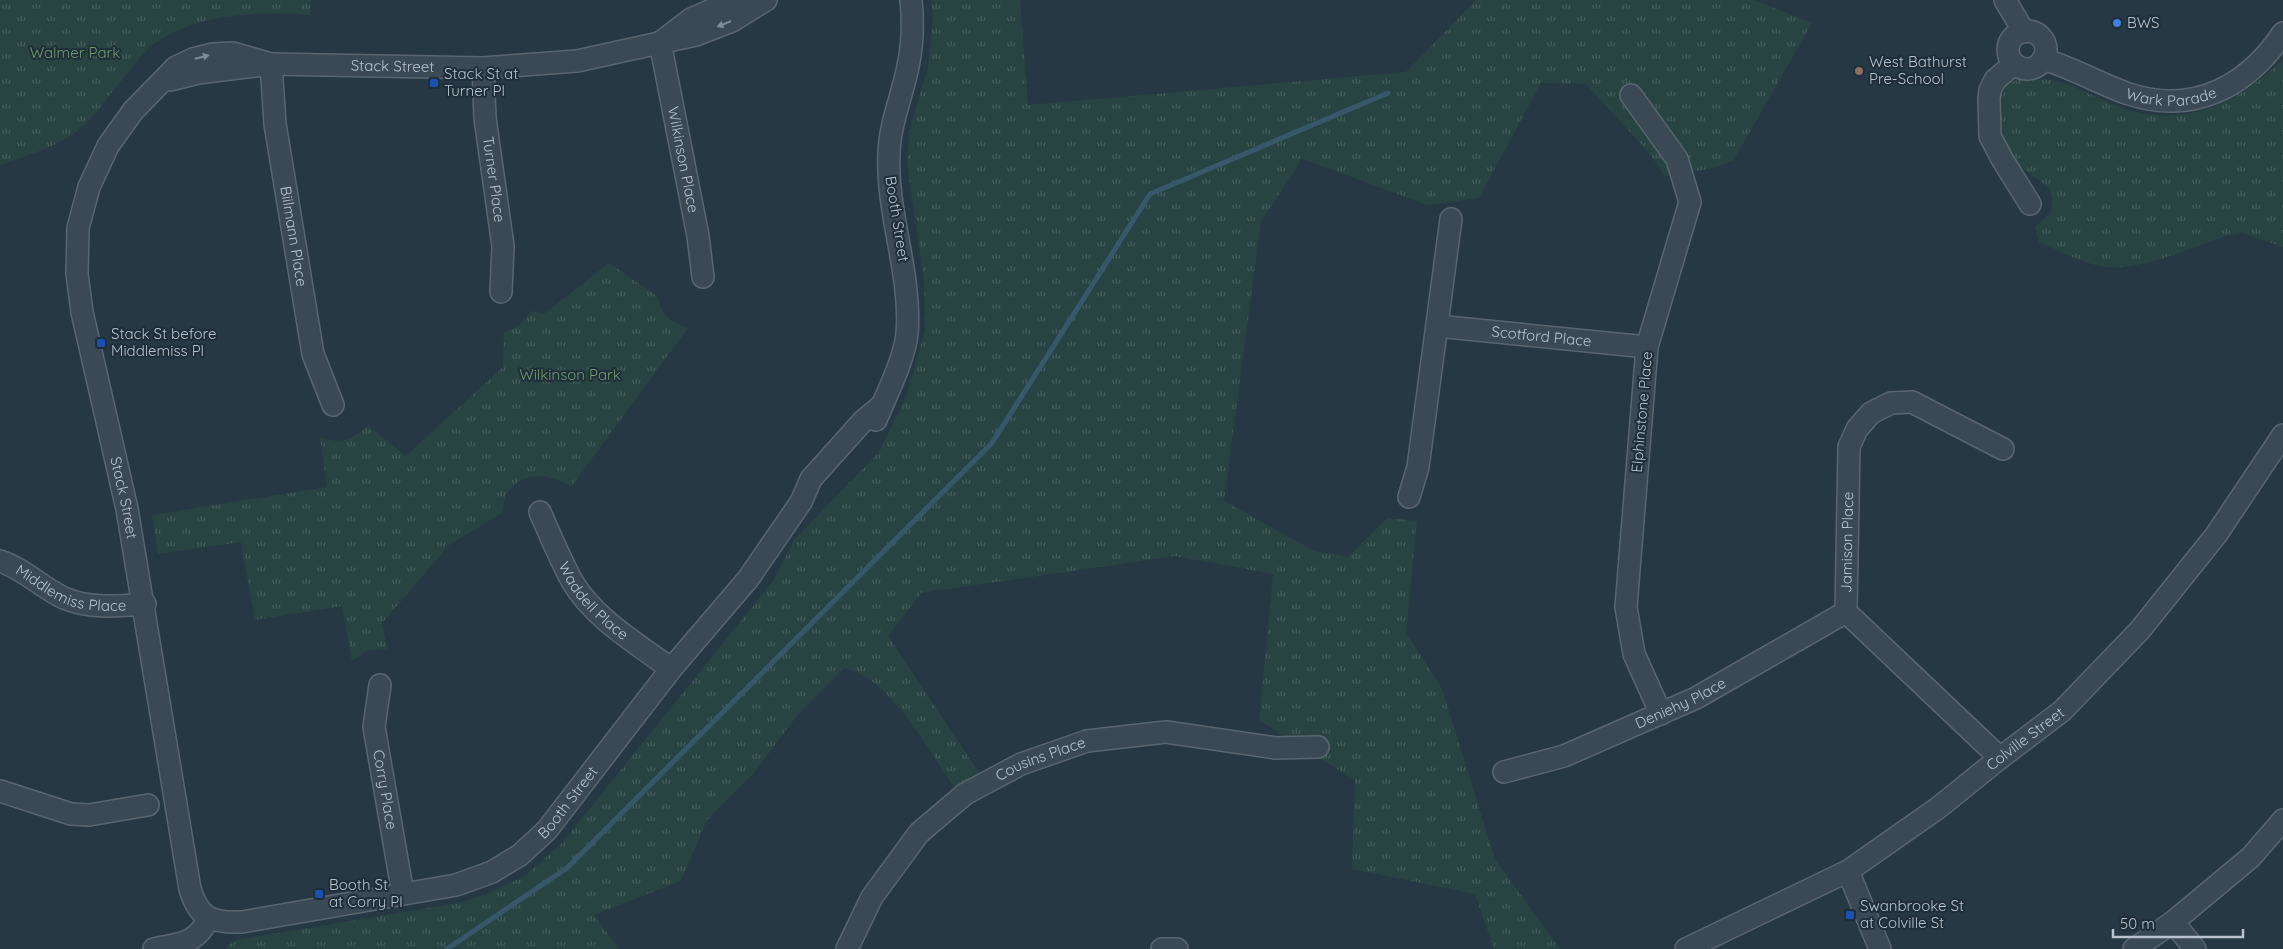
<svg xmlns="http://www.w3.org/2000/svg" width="2283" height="949" font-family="Quicksand,sans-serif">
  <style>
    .grass { fill: url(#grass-tufts) }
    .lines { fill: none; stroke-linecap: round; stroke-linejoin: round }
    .stream { stroke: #39576a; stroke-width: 5 }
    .minor-casing { stroke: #596670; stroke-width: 24 }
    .minor { stroke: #3a4953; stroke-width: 21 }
    .oneway { fill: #7f8c96 }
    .shop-dot { fill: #3f7fe0; stroke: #1f2e38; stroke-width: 2 }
    .education-dot { fill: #8d6e63; stroke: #1f2e38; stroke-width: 2 }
    .transit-dot { fill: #1a4fb4; stroke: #1f2e38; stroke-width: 2 }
    .labels { text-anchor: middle; stroke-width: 4; stroke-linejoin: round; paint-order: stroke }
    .poi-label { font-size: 15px; fill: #b8c3cd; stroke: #1f2e38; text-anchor: start }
    .park-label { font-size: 15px; fill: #6e9e70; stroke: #1f2e38 }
    .street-label { font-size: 15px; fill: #b8c3cd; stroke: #1f2e38 }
  </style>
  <defs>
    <pattern id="grass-tufts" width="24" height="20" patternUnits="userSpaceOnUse" patternTransform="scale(1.25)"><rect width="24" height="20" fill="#284442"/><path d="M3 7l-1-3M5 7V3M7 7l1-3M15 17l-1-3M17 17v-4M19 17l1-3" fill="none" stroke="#455d5c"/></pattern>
  </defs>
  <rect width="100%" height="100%" fill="#263843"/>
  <g class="grass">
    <path d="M 0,0 L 311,0 L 310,15 C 261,10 197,14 155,43 C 143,52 132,68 122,80 C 106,98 91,123 70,136 C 48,149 24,157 0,165 Z"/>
    <path d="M 931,0 L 1020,0 L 1028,105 L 1406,72 L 1476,0 L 1754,0 L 1812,23 L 1733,161 L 1709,169 L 1665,176 L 1651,155 L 1586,84 L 1541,83 L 1479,198 L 1427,205 L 1301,158 L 1296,169 L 1261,221 L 1224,501 L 1314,551 L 1348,557 L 1387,518 L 1417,521 L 1406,633 L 1442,689 L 1495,859 L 1560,949 L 1494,949 L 1475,894 L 1352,869 L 1355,780 L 1259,720 L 1273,574 L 1175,556 L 921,593 L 888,636 L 980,774 L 955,789 C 931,753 889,676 844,668 L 799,713 L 754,773 L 707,820 L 681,881 L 594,915 L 619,949 L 228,949 L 228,946 L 236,940 L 459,903 L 487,894 L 525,876 L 562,843 L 773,581 L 794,540 L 878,453 L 905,400 L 925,331 L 924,281 L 907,163 L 910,128 L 928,67 L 933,17 Z"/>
    <path d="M 2283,59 L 2283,247 L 2243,233 L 2226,236 C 2191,247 2135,274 2100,266 C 2078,261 2059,251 2039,242 L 2035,227 L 2049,215 L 2052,207 L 2052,196 L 2048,187 L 2021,167 L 2000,137 L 1998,88 C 2017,75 2051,77 2072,86 C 2092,94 2110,105 2132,111 C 2192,126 2242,100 2283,59 Z"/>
    <path d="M 609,263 L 657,296 L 663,313 L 673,322 L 688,328 L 571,487 C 549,474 523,469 507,493 C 504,499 503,507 502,513 L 450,544 L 382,623 L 387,649 L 368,650 L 352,661 L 342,606 L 255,620 L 241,542 L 158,554 L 152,515 L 327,487 L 320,437 C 342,445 350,441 368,426 L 406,456 L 503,367 L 504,332 C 518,328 524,322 531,311 L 544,314 Z"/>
  </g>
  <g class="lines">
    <path class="stream" d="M 447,949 L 567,868 L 992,443 L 1150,194 L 1388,93"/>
    <defs>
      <g id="minor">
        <path d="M 2005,0 L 2024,32"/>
        <circle cx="2027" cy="50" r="19"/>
        <path d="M 665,39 L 691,19 L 735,0"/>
        <path id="s1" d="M 660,42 L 698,236 L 703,277"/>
        <path id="s2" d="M 2043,59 C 2073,68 2100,84 2129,94 C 2193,115 2247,87 2283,33"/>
        <path id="s3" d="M 271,64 L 233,53 L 213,54 L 193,59 L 176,67 L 133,111 L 108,146 L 89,187 L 78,228 L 77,274 L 82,312 L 127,509 L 190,889 C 199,919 212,923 242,922 L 456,885 L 492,872 L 520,855 L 547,830 L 671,669 L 748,579 L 801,502 L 811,479 L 863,421 L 881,406"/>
        <path id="s4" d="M 271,64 L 275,124 L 313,354 L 333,405"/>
        <path d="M 2014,64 L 1995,80 L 1990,90 L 1989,99 L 1990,136 L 2002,159 L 2030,204"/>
        <path id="s5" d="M 483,68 L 485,118 L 503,246 L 501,292"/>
        <path id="s6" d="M 170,80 L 198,73 L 271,64 L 483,68 L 577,61 L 696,35 L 732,21 L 766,0"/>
        <path d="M 1631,95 L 1677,159 L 1690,202 L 1647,347 L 1626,607 L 1634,654 L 1661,714"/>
        <path id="s7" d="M 1437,326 L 1647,347"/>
        <path d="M 876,420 C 886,395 904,361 907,334 C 912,273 886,214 889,153 C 890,121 904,92 909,61 C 913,40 913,20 911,0"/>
        <path d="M 1409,497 L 1418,467 L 1451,219"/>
        <path id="s8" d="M 540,512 C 550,535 560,559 572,581 C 594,619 638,644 671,669"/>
        <path id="s9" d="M 0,561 C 24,569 41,587 64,598 C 89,609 118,606 145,604"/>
        <path id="s10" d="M 380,685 L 374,727 L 403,894"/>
        <path id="s11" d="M 2000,758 L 1846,612 L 1849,447 L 1857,429 L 1871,413 L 1891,403 L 1912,402 L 2003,449"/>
        <path id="s12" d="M 1504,772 L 1564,756 L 1696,698 L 1846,612"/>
        <path d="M 0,791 L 71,814 L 89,815 L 148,805"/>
        <path d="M 1848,871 L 1880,949"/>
        <path d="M 2173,922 L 2195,949"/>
        <path d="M 154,949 C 181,943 195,945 209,918"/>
        <path id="s13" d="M 847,949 L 872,897 L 919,833 L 965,794 L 1021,764 L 1087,741 L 1166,732 L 1276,748 L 1318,747"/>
        <path d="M 1162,949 L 1177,949"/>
        <path id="s14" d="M 1686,949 L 1848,871 L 1938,808 L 2000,758 L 2062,711 L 2140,630 L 2216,535 L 2283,435"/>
        <path d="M 2134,949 L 2173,922 L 2251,857 L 2283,820"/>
      </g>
    </defs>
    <use href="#minor" class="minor-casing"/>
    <use href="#minor" class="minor"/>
  </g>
  <defs><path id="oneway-solid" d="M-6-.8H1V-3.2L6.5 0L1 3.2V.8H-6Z" transform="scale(1.25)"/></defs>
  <g class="oneway">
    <use href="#oneway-solid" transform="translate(724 24) rotate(158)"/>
    <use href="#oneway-solid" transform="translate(202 57) rotate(-14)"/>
  </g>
  <circle class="shop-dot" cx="2117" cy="23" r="5"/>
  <circle class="education-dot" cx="1859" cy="71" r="5"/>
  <g class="transit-dot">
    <rect x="429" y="78" width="10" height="10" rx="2.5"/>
    <rect x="96" y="338" width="10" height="10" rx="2.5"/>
    <rect x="314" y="889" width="10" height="10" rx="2.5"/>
    <rect x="1845" y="910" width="10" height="10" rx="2.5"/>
  </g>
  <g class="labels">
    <g class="poi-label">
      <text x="2127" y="28">BWS</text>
      <text x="1869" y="67">West Bathurst<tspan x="1869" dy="17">Pre-School</tspan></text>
      <text x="444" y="79">Stack St at<tspan x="444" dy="17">Turner Pl</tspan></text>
      <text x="111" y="339">Stack St before<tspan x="111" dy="17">Middlemiss Pl</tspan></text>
      <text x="329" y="890">Booth St<tspan x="329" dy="17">at Corry Pl</tspan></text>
      <text x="1860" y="911">Swanbrooke St<tspan x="1860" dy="17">at Colville St</tspan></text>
    </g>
    <g class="park-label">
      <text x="75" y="58">Walmer Park</text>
      <text x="570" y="380">Wilkinson Park</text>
    </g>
    <g class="street-label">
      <text dy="5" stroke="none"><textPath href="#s6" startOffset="224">Stack Street</textPath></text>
      <text dy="5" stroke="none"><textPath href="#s2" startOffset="136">Wark Parade</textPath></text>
      <text dy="5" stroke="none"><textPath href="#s1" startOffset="120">Wilkinson Place</textPath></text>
      <text dy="5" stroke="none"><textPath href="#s5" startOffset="112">Turner Place</textPath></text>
      <text transform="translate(897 219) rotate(81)" y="5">Booth Street</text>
      <text dy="5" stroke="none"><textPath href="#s4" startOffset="174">Biilmann Place</textPath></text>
      <text dy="5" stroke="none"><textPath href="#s7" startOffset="105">Scotford Place</textPath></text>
      <text transform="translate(1642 412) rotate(-85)" y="5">Elphinstone Place</text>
      <text dy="5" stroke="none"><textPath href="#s3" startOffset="566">Stack Street</textPath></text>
      <text dy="5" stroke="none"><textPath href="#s11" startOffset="282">Jamison Place</textPath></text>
      <text dy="5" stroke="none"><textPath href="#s9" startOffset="78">Middlemiss Place</textPath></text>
      <text dy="5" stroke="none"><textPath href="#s8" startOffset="105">Waddell Place</textPath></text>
      <text dy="5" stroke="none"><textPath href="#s12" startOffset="190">Deniehy Place</textPath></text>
      <text dy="5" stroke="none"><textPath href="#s14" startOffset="401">Colville Street</textPath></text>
      <text dy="5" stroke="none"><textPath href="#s13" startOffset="281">Cousins Place</textPath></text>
      <text dy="5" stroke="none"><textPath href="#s10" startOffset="106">Corry Place</textPath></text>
      <text dy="5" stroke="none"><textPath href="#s3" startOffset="1391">Booth Street</textPath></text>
    </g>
  </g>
  <path d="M2113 929v8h130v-8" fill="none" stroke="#b8c3cd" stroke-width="2.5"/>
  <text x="2120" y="929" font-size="15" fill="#b8c3cd" stroke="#1f2e38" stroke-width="4" paint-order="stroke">50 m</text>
</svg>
